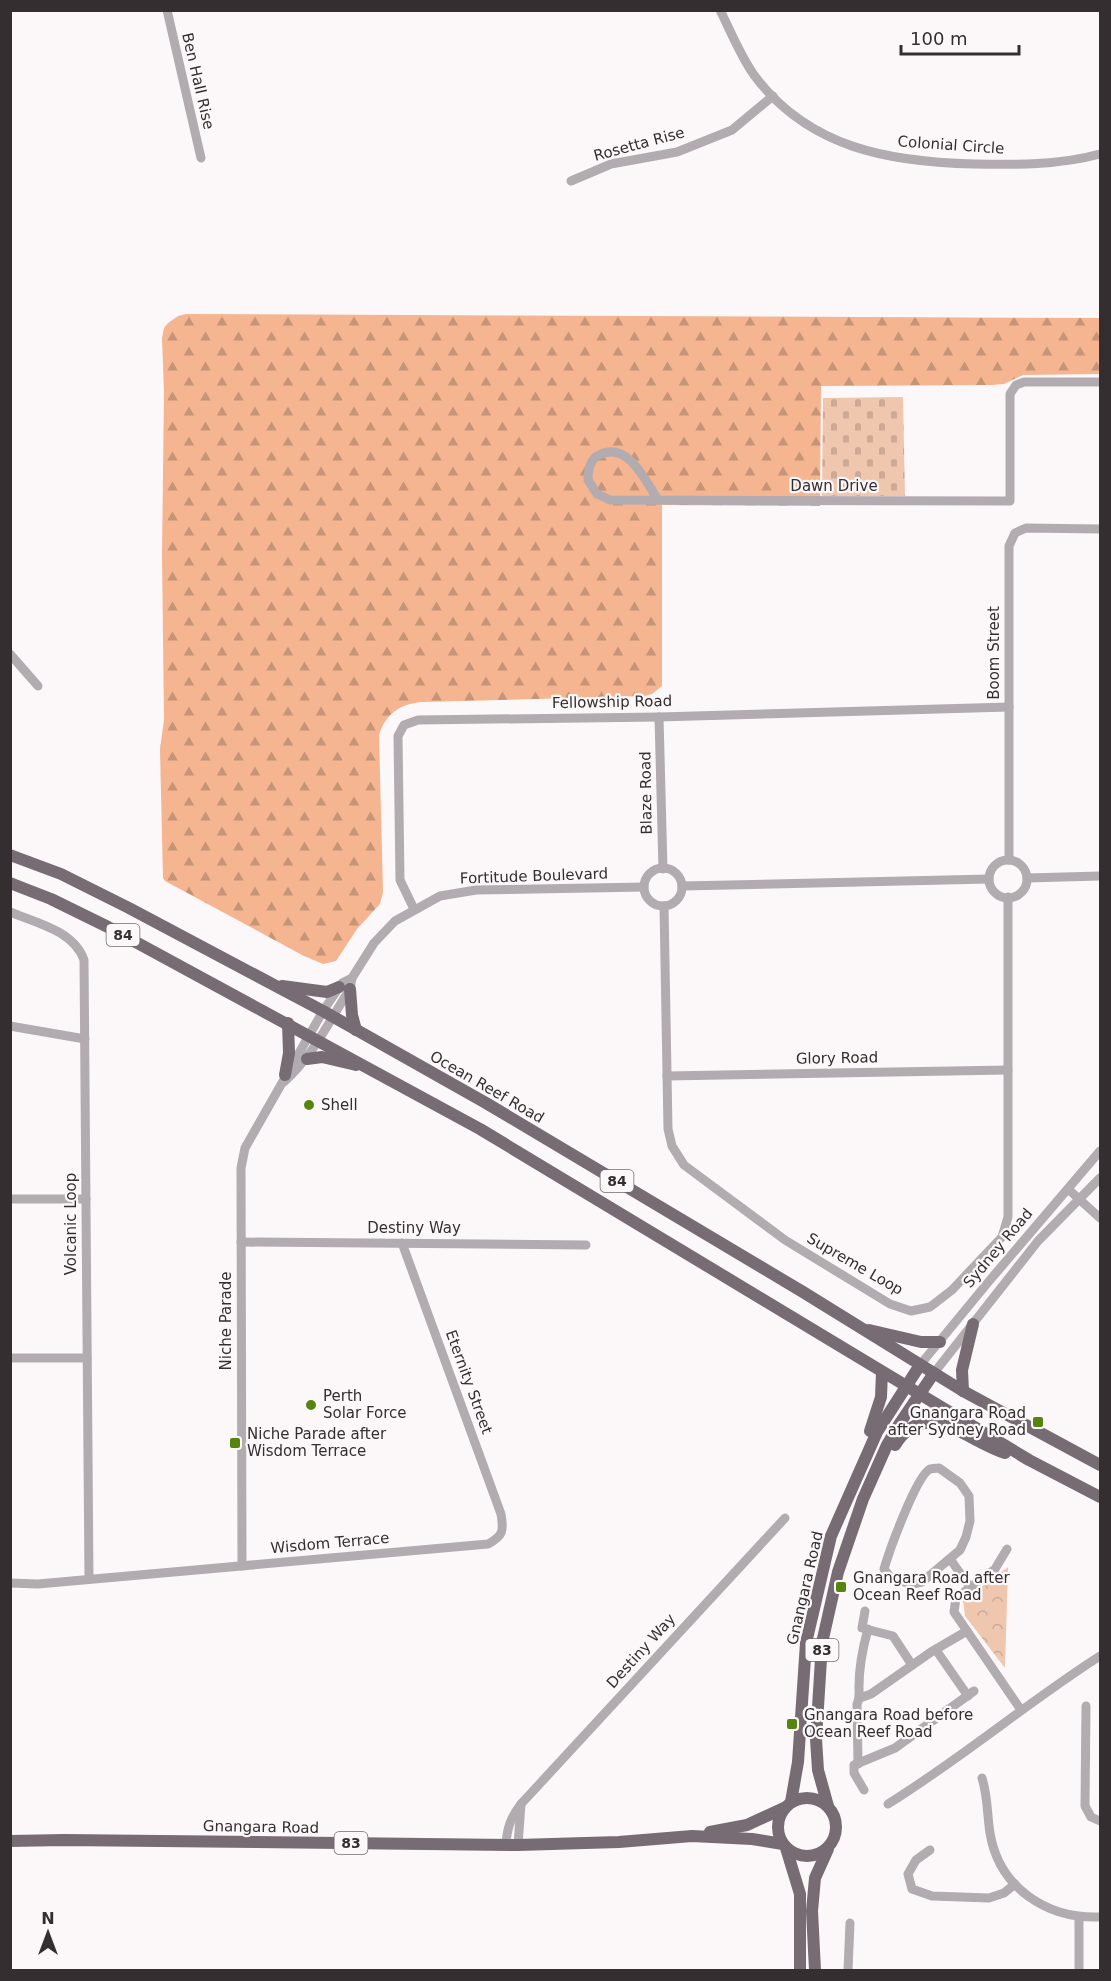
<svg xmlns="http://www.w3.org/2000/svg" width="1111" height="1981" font-family="'DejaVu Sans',sans-serif">
  <style>
    .forest { fill: url(#forest-firs) }
    .cemetery { fill: url(#cemetery-stones) }
    .park { fill: url(#park-crowns) }
    .lines { fill: none; stroke-linecap: round; stroke-linejoin: round }
    .minor { stroke: #b2abb0; stroke-width: 9 }
    .major { stroke: #776b74; stroke-width: 12 }
    .poi-dot { fill: #568411; stroke: #fcf8f9; stroke-width: 2 }
    .labels { text-anchor: middle; stroke-width: 4.5; stroke-linejoin: round; paint-order: stroke }
    .shield { fill: #fcf8f9; stroke: #716b6c; stroke-width: 1.5 }
    .shield-label { font-size: 14px; font-weight: bold; fill: #352e30 }
    .street-label { font-size: 15px; fill: #352e30; stroke: #fcf8f9 }
    .poi-label { font-size: 15px; fill: #352e30; stroke: #fcf8f9; text-anchor: start }
  </style>
  <defs>
    <pattern id="forest-firs" width="22" height="20" patternUnits="userSpaceOnUse" patternTransform="scale(1.5)"><rect width="22" height="20" fill="#f4b590"/><path d="M5 1l3.5 6h-7zM16 11l3.5 6h-7z" fill="#c69476"/></pattern>
    <pattern id="cemetery-stones" width="16" height="16" patternUnits="userSpaceOnUse" patternTransform="scale(1.5)"><rect width="16" height="16" fill="#efc6ae"/><path d="M2 7V4a2 2 0 0 1 4 0v3zM10 15v-3a2 2 0 0 1 4 0v3z" fill="#ceaa96"/></pattern>
    <pattern id="park-crowns" width="20" height="18" patternUnits="userSpaceOnUse" patternTransform="scale(1.5)"><rect width="20" height="18" fill="#efc6ae"/><path d="M2 6a3 3 0 1 1 6 0M12 15a3 3 0 1 1 6 0" fill="none" stroke="#ceaa96"/></pattern>
  </defs>
  <rect width="100%" height="100%" fill="#fcf8f9"/>
  <path class="forest" d="M 186,314 L 1100,318 L 1100,374 L 1023,375 L 1004,384 L 992,385 L 821,386 L 820,506 L 662,505 L 662,686 L 652,694 L 645,696 L 422,702 C 399,704 386,714 379,735 L 383,892 L 380,904 L 357,929 L 336,961 L 323,964 L 304,956 L 165,881 L 163,878 L 160,749 L 164,720 L 162,554 L 164,392 L 162,338 L 164,328 L 168,323 L 178,316 Z"/>
  <path class="cemetery" d="M 903,397 L 905,496 L 822,496 L 823,398 Z"/>
  <path class="park" d="M 1008,1567 L 1005,1668 L 965,1616 L 963,1601 Z"/>
  <g class="lines">
    <g class="minor">
      <path d="M 167,10 L 201,158"/>
      <path d="M 720,10 C 731,32 740,55 754,75 C 808,148 889,162 974,164 C 1015,165 1060,165 1100,154"/>
      <path d="M 571,181 L 611,164 L 677,152 L 732,130 L 773,96"/>
      <path d="M 658,500 C 646,482 628,440 599,455 C 590,459 588,470 588,480 L 597,494 L 610,500 L 1010,501 L 1010,394 L 1016,385 L 1024,382 L 1100,382"/>
      <path d="M 10,654 L 38,686"/>
      <path d="M 659,717 L 663,869"/>
      <path d="M 1009,860 L 1009,546 L 1015,533 L 1026,528 L 1100,529"/>
      <circle cx="1008" cy="879" r="19"/>
      <circle cx="663" cy="887" r="19"/>
      <path d="M 1027,878 L 1100,876"/>
      <path d="M 682,886 L 989,879"/>
      <path d="M 664,906 L 668,1129 L 672,1146 L 684,1165 L 785,1240 L 890,1304 L 911,1311 L 930,1307 L 952,1290 L 1002,1237 L 1008,1217 L 1008,897"/>
      <path d="M 414,909 L 400,880 L 398,736 L 404,725 L 418,720 L 659,717 L 1009,707"/>
      <path d="M 10,912 C 37,923 74,931 84,960 L 89,1579"/>
      <path d="M 10,1026 L 85,1039"/>
      <path d="M 667,1076 L 1008,1070"/>
      <path d="M 284,1082 C 313,1056 329,1021 350,989 L 352,978 L 374,943 L 395,921 L 440,896 L 476,890 L 644,887"/>
      <path d="M 1068,1189 L 1100,1218"/>
      <path d="M 10,1199 L 86,1199"/>
      <path d="M 241,1242 L 586,1245"/>
      <path d="M 10,1358 L 87,1358"/>
      <path d="M 920,1365 L 990,1280 L 1100,1151"/>
      <path d="M 934,1373 L 1038,1241 L 1100,1178"/>
      <path d="M 939,1468 L 960,1483 L 969,1496 L 970,1521 L 966,1537 L 960,1550 L 922,1582 L 913,1584 L 892,1579 L 884,1569 C 889,1552 916,1476 930,1469 C 930,1469 938,1468 939,1468 Z"/>
      <path d="M 1007,1549 L 995,1569 L 956,1598 L 954,1612 L 1021,1710"/>
      <path d="M 950,1559 L 970,1587"/>
      <path d="M 242,1566 L 241,1168 L 245,1148 L 323,1011 L 342,983 L 352,978"/>
      <path d="M 10,1583 L 38,1584 L 488,1544 C 503,1536 504,1531 501,1514 L 402,1243"/>
      <path d="M 865,1611 L 862,1628 L 893,1636 L 912,1665"/>
      <path d="M 936,1650 L 968,1696"/>
      <path d="M 860,1698 L 871,1694 L 931,1652 L 967,1631"/>
      <path d="M 1086,1706 L 1085,1806 L 1091,1817 L 1100,1821"/>
      <path d="M 858,1764 L 857,1704 C 860,1698 859,1693 859,1686 C 859,1667 863,1647 868,1629"/>
      <path d="M 982,1778 C 988,1797 987,1815 990,1833 C 999,1888 1047,1919 1100,1917"/>
      <path d="M 864,1790 L 854,1773 L 854,1765 L 895,1748 L 974,1691"/>
      <path d="M 888,1804 C 962,1758 1028,1702 1100,1656"/>
      <path d="M 506,1844 C 507,1828 511,1817 521,1804 L 785,1518"/>
      <path d="M 518,1845 L 521,1804"/>
      <path d="M 930,1850 L 916,1860 L 908,1874 L 912,1889 L 932,1896 L 989,1898 L 1004,1893 L 1015,1884"/>
      <path d="M 1079,1918 L 1079,1970"/>
      <path d="M 848,1970 L 850,1923"/>
    </g>
    <g class="major">
      <path d="M 10,855 L 61,874 L 129,908 L 323,1011 L 486,1103 L 803,1292 L 963,1391 L 1100,1465"/>
      <path d="M 10,883 L 51,899 L 108,927 L 480,1129 L 1029,1460 L 1100,1497"/>
      <path d="M 282,986 L 327,992 L 339,987"/>
      <path d="M 350,989 L 352,1015 L 356,1030"/>
      <path d="M 307,1059 L 322,1057 L 356,1065"/>
      <path d="M 285,1075 L 289,1053 L 288,1023"/>
      <path d="M 869,1330 L 921,1342 L 940,1342"/>
      <path d="M 963,1391 L 962,1370 L 973,1324"/>
      <path d="M 870,1431 L 881,1397 L 882,1372"/>
      <path d="M 895,1445 C 925,1396 967,1441 1005,1453"/>
      <circle cx="807" cy="1827" r="29"/>
      <path d="M 791,1802 L 798,1762 L 806,1643 L 831,1536 L 877,1432 L 920,1365"/>
      <path d="M 828,1806 L 818,1770 L 816,1739 L 822,1643 L 838,1572 L 863,1499 L 887,1445 L 900,1423 L 934,1373"/>
      <path d="M 710,1832 L 747,1825 L 784,1808"/>
      <path d="M 10,1841 L 64,1840 L 518,1845 L 619,1842 L 692,1836 L 752,1839 L 783,1844"/>
      <path d="M 786,1848 L 800,1894 L 800,1970"/>
      <path d="M 815,1970 L 812,1911 L 815,1878 L 828,1849"/>
    </g>
  </g>
  <g class="poi-dot">
    <circle cx="309" cy="1105" r="6"/>
    <circle cx="311" cy="1405" r="6"/>
    <rect x="1032" y="1416" width="12" height="12" rx="3"/>
    <rect x="229" y="1437" width="12" height="12" rx="3"/>
    <rect x="835" y="1581" width="12" height="12" rx="3"/>
    <rect x="786" y="1718" width="12" height="12" rx="3"/>
  </g>
  <g class="labels">
    <g class="shield">
      <rect x="106.5" y="924" width="33" height="22" rx="4.5"/>
      <rect x="600.5" y="1170" width="33" height="22" rx="4.5"/>
      <rect x="805.5" y="1639" width="33" height="22" rx="4.5"/>
      <rect x="334.5" y="1832" width="33" height="22" rx="4.5"/>
    </g>
    <g class="shield-label">
      <text x="123" y="940">84</text>
      <text x="617" y="1186">84</text>
      <text x="822" y="1655">83</text>
      <text x="351" y="1848">83</text>
    </g>
    <g class="street-label">
      <text transform="translate(198 81) rotate(77)" y="5">Ben Hall Rise</text>
      <text transform="translate(639 144) rotate(-15)" y="5">Rosetta Rise</text>
      <text transform="translate(951 145) rotate(4)" y="5">Colonial Circle</text>
      <text x="834" y="491">Dawn Drive</text>
      <text transform="translate(994 653) rotate(-90)" y="5">Boom Street</text>
      <text transform="translate(612 702) rotate(-1)" y="5">Fellowship Road</text>
      <text transform="translate(646 793) rotate(-91)" y="5">Blaze Road</text>
      <text transform="translate(534 876) rotate(-2)" y="5">Fortitude Boulevard</text>
      <text transform="translate(837 1058) rotate(-1)" y="5">Glory Road</text>
      <text transform="translate(487 1087) rotate(30)" y="5">Ocean Reef Road</text>
      <text transform="translate(71 1224) rotate(-90)" y="5">Volcanic Loop</text>
      <text x="414" y="1233">Destiny Way</text>
      <text transform="translate(998 1248) rotate(-50)" y="5">Sydney Road</text>
      <text transform="translate(855 1264) rotate(30)" y="5">Supreme Loop</text>
      <text transform="translate(226 1321) rotate(-90)" y="5">Niche Parade</text>
      <text transform="translate(469 1382) rotate(70)" y="5">Eternity Street</text>
      <text transform="translate(330 1543) rotate(-5)" y="5">Wisdom Terrace</text>
      <text transform="translate(805 1588) rotate(-77)" y="5">Gnangara Road</text>
      <text transform="translate(641 1651) rotate(-48)" y="5">Destiny Way</text>
      <text transform="translate(261 1827) rotate(1)" y="5">Gnangara Road</text>
    </g>
    <g class="poi-label">
      <text x="321" y="1110">Shell</text>
      <text x="323" y="1401">Perth<tspan x="323" dy="17">Solar Force</tspan></text>
      <text x="1026" y="1418" text-anchor="end">Gnangara Road<tspan x="1026" dy="17">after Sydney Road</tspan></text>
      <text x="247" y="1439">Niche Parade after<tspan x="247" dy="17">Wisdom Terrace</tspan></text>
      <text x="853" y="1583">Gnangara Road after<tspan x="853" dy="17">Ocean Reef Road</tspan></text>
      <text x="804" y="1720">Gnangara Road before<tspan x="804" dy="17">Ocean Reef Road</tspan></text>
    </g>
  </g>
  <rect width="1111" height="1981" fill="none" stroke="#352e30" stroke-width="24"/>
  <g transform="translate(48 1933)" stroke="#fcf8f9" stroke-width="4.5" paint-order="stroke">
  <path d="M0-4.5L10 22L0 15L-10 22Z" fill="#352e30"/>
  <text y="-9" font-size="16" font-weight="bold" text-anchor="middle" fill="#352e30">N</text>
  </g>
  <path d="M901 45v9h118v-9" fill="none" stroke="#352e30" stroke-width="3"/>
  <text x="910" y="45" font-size="18" fill="#352e30" stroke="#fcf8f9" stroke-width="4.5" paint-order="stroke">100 m</text>
</svg>
